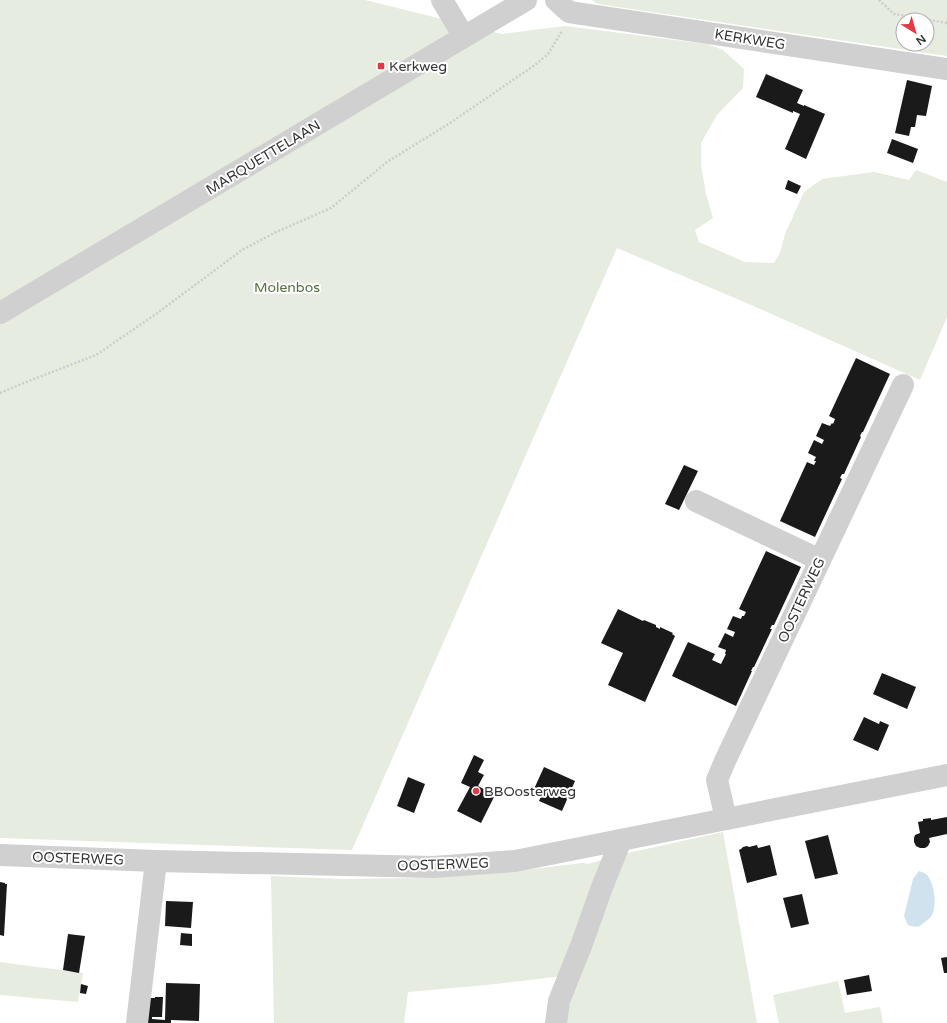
<svg xmlns="http://www.w3.org/2000/svg" width="947" height="1023" font-family="'Varela Round',sans-serif">
  <style>
    .green { fill: #e6ecdf; fill-rule: evenodd }
    .water { fill: #cfe2ee }
    .building { fill: #1a1a1a }
    .lines { fill: none; stroke-linecap: round; stroke-linejoin: round }
    .path { stroke: #cdcdcd; stroke-width: 2.5; stroke-dasharray: 2 2; stroke-linecap: butt }
    .minor { stroke: #d0d0d0; stroke-width: 22 }
    .poi-dot { fill: #e63946; stroke: #fff; stroke-width: 1.5 }
    .labels { text-anchor: middle; stroke-width: 4; stroke-linejoin: round; paint-order: stroke }
    .street-label { font-size: 14px; fill: #333; stroke: #fff }
    .poi-label { font-size: 14px; fill: #333; stroke: #fff; text-anchor: start }
    .park-label { font-size: 14px; fill: #56703f; stroke: #fff }
  </style>
  <rect width="100%" height="100%" fill="#fff"/>
  <g class="green">
    <path d="M 0,0 L 365,0 L 502,34 L 565,26 L 707,44 L 723,50 L 744,69 L 743,88 L 717,115 L 701,143 L 701,165 L 706,194 L 713,218 L 695,230 L 699,242 L 745,262 L 774,263 L 780,253 L 785,234 L 804,192 L 822,179 L 874,172 L 909,180 L 916,170 L 947,182 L 947,317 L 920,380 L 749,304 L 617,248 L 352,850 L 0,838 Z"/>
    <path d="M 591,0 L 947,0 L 947,56 L 598,4 ZM 903,20 L 927,20 L 927,44 L 903,44 Z"/>
    <path d="M 723,832 L 757,1023 L 564,1023 L 564,1021 L 580,974 L 486,985 L 408,992 L 404,1023 L 274,1023 L 271,876 L 342,879 L 420,878 L 500,873 L 583,863 L 588,864 L 619,855 Z"/>
    <path d="M 0,962 L 83,973 L 78,1002 L 0,995 Z"/>
    <path d="M 838,981 L 845,1013 L 880,1007 L 883,1023 L 779,1023 L 773,995 Z"/>
  </g>
  <path class="water" d="M 919,871 C 922,872 925,873 927,875 C 935,884 938,909 930,918 C 929,919 927,920 925,922 C 919,927 917,928 908,925 L 904,916 L 913,879 Z"/>
  <g class="building">
    <path d="M 766,74 L 803,90 L 797,103 L 804,106 L 804,105 L 825,114 L 806,159 L 785,149 L 800,114 L 793,111 L 793,113 L 756,97 Z"/>
    <path d="M 907,80 L 932,86 L 926,116 L 917,115 L 915,127 L 911,127 L 909,136 L 895,133 Z"/>
    <path d="M 892,139 L 918,149 L 913,163 L 887,153 Z"/>
    <path d="M 788,180 L 801,186 L 797,194 L 785,189 Z"/>
    <path d="M 856,358 L 890,374 L 863,432 L 862,432 L 860,436 L 861,437 L 844,474 L 842,474 L 840,478 L 842,479 L 815,537 L 780,521 L 807,462 L 814,465 L 816,461 L 814,461 L 816,457 L 808,453 L 814,440 L 822,444 L 824,440 L 816,436 L 822,423 L 830,426 L 832,423 L 833,424 L 835,419 L 829,416 Z"/>
    <path d="M 684,465 L 698,471 L 679,510 L 665,504 Z"/>
    <path d="M 766,551 L 801,567 L 774,625 L 772,625 L 770,629 L 772,629 L 754,667 L 753,667 L 751,671 L 752,671 L 736,706 L 672,676 L 688,642 L 715,654 L 712,660 L 721,664 L 726,654 L 725,654 L 726,650 L 718,647 L 725,633 L 733,637 L 735,632 L 727,629 L 733,616 L 741,619 L 742,616 L 744,616 L 746,612 L 739,609 Z"/>
    <path d="M 618,609 L 643,621 L 644,620 L 656,625 L 656,627 L 660,629 L 660,627 L 673,633 L 672,634 L 675,636 L 645,702 L 608,685 L 623,653 L 601,643 Z"/>
    <path d="M 882,673 L 916,687 L 907,709 L 873,694 Z"/>
    <path d="M 864,717 L 879,724 L 880,721 L 889,725 L 878,751 L 853,740 Z"/>
    <path d="M 474,755 L 484,760 L 478,772 L 484,775 L 478,786 L 495,795 L 481,823 L 457,811 L 470,787 L 461,783 Z"/>
    <path d="M 544,767 L 575,781 L 562,811 L 539,801 L 543,792 L 534,789 Z"/>
    <path d="M 408,777 L 425,784 L 414,813 L 397,806 Z"/>
    <path d="M 947,817 L 947,834 L 929,838 L 930,842 L 928,846 L 925,848 L 920,848 L 916,846 L 914,842 L 914,838 L 915,835 L 920,833 L 918,822 L 923,821 L 923,819 L 931,818 L 931,820 Z"/>
    <path d="M 828,835 L 838,874 L 815,879 L 805,841 Z"/>
    <path d="M 757,845 L 758,848 L 770,845 L 777,875 L 747,883 L 739,850 L 741,849 L 743,847 L 747,846 L 749,847 Z"/>
    <path d="M 0,882 L 5,883 L 5,884 L 7,884 L 4,936 L 0,935 Z"/>
    <path d="M 802,894 L 809,924 L 791,928 L 783,898 Z"/>
    <path d="M 166,901 L 193,902 L 191,928 L 165,926 Z"/>
    <path d="M 181,933 L 192,934 L 192,946 L 180,945 Z"/>
    <path d="M 68,934 L 85,936 L 79,973 L 63,970 Z"/>
    <path d="M 947,957 L 947,973 L 944,973 L 941,958 Z"/>
    <path d="M 869,975 L 872,991 L 847,995 L 844,980 Z"/>
    <path d="M 166,983 L 200,984 L 199,1021 L 171,1020 L 171,1023 L 141,1023 L 144,998 L 155,998 L 155,997 L 163,997 L 162,1017 L 152,1017 L 152,1019 L 165,1020 Z"/>
    <path d="M 81,984 L 88,986 L 86,994 L 80,993 Z"/>
  </g>
  <g class="lines">
    <g class="path">
      <path d="M 879,0 L 894,14 L 947,23"/>
      <path d="M 0,393 L 21,384 L 96,355 L 156,314 L 242,250 L 274,233 L 331,208 L 387,162 L 450,123 L 535,65 L 548,54 L 562,31"/>
    </g>
    <g class="minor">
      <path d="M 442,0 L 464,37"/>
      <path d="M 556,0 L 569,12 L 947,69"/>
      <path d="M 0,313 L 526,0"/>
      <path d="M 696,501 L 820,560"/>
      <path d="M 726,819 L 717,780 L 725,761 L 903,385"/>
      <path d="M 0,855 L 156,861 L 433,867 L 515,861 L 947,775"/>
      <path d="M 137,1023 L 156,861"/>
      <path d="M 556,1023 L 559,1001 L 581,946 L 602,887 L 621,840"/>
    </g>
  </g>
  <g class="poi-dot">
    <rect x="377" y="62" width="8" height="8" rx="2"/>
    <circle cx="476" cy="791" r="4"/>
  </g>
  <g class="labels">
    <g class="street-label">
      <text transform="translate(750 39) rotate(9)" y="5">KERKWEG</text>
      <text transform="translate(263 157) rotate(-31)" y="5">MARQUETTELAAN</text>
      <text transform="translate(801 600) rotate(-65)" y="5">OOSTERWEG</text>
      <text transform="translate(78 858) rotate(2)" y="5">OOSTERWEG</text>
      <text transform="translate(443 864) rotate(-2)" y="5">OOSTERWEG</text>
    </g>
    <g class="poi-label">
      <text x="389" y="71">Kerkweg</text>
      <text x="484" y="796">BBOosterweg</text>
    </g>
    <g class="park-label">
      <text x="287" y="292">Molenbos</text>
    </g>
  </g>
  <g transform="translate(915 32) rotate(143)"><circle r="19" fill="#ffffff" stroke="#adadad"/>
  <path d="M0-3L7 15L0 10L-7 15Z" fill="#e63946"/>
  <text y="-6" font-size="11" font-weight="bold" text-anchor="middle" fill="#333333">N</text>
  </g>
</svg>
